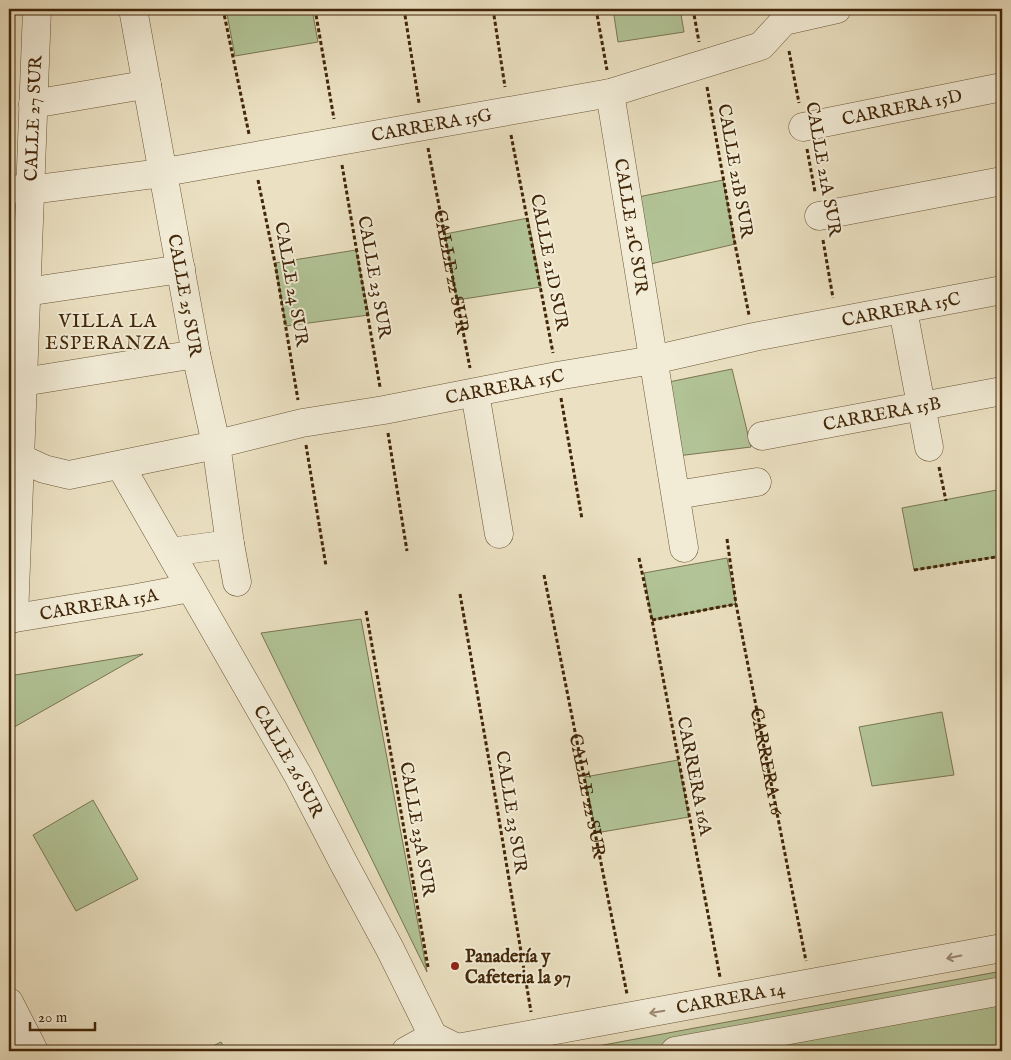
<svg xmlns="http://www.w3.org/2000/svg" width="1011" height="1060" font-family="'IM FELL English',serif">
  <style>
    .green { fill: #b2c497; stroke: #7a7550 }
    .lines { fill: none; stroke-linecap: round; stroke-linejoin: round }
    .minor-casing { stroke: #6c5536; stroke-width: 29 }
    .path { stroke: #422608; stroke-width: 3; stroke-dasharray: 4 2.5; stroke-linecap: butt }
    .minor { stroke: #f2ecd7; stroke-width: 28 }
    .oneway { stroke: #9a8970 }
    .poi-dot { fill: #8f2418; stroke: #f2ecd7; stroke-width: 2 }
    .labels { text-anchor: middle; stroke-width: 4; stroke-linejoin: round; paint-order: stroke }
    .street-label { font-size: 18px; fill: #422608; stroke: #f2ecd7 }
    .poi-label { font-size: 18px; font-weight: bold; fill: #422608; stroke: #f2ecd7; text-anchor: start }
    .neighbourhood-label { font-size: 19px; letter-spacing: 1px; fill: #422608; stroke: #f2ecd7 }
  </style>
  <rect width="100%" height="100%" fill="#ebe1c2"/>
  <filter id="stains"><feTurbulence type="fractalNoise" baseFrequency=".004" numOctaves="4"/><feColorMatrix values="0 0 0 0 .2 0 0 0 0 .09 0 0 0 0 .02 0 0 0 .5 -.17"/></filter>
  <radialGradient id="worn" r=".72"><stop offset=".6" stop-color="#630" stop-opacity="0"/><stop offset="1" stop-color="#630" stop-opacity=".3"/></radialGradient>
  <g class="green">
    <path d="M 226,9 L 312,9 L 318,42 L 235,56 Z"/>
    <path d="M 613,9 L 680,9 L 684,32 L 618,42 Z"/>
    <path d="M 723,180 L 735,244 L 638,267 L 628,199 Z"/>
    <path d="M 528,218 L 541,287 L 457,300 L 445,234 Z"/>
    <path d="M 356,250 L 369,315 L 286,326 L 275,263 Z"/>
    <path d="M 732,369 L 751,447 L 677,456 L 664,383 Z"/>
    <path d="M 997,490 L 1002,521 L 1002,556 L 914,570 L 902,508 Z"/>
    <path d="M 727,558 L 736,604 L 652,620 L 644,573 Z"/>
    <path d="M 361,619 L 427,972 L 261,633 Z"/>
    <path d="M 143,654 L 9,730 L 9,676 Z"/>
    <path d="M 942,712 L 954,775 L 872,786 L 859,727 Z"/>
    <path d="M 678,760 L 689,817 L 596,833 L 585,777 Z"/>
    <path d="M 93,800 L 138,879 L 76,911 L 33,835 Z"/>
    <path d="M 1002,971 L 1002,1051 L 571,1051 Z"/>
    <path d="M 221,1042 L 226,1051 L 203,1051 Z"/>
  </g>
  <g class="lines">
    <defs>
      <g id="minor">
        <path id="s4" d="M 133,9 L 196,354 L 216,444 L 230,544 L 237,582"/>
        <path id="s5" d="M 610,93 L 684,548"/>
        <path d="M 33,104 L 138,86 L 147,85"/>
        <path id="s6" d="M 803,127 L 1002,87"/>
        <path id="s7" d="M 9,189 L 30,190 L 154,174 L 610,93 L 761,46 L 784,21 L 837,9"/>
        <path d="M 819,216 L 1002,181"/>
        <path d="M 26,292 L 181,269"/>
        <path d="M 903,310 L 929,447"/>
        <path d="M 23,382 L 196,354"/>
        <path d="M 475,393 L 499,534"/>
        <path id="s8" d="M 762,436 L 1002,391"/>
        <path id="s9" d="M 9,457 L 20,458 L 44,469 L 69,475 L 201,448 L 302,423 L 384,410 L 557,376 L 653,360 L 754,337 L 1002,290"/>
        <path id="s10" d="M 120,465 L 299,777 L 343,862 L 390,949 L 433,1036 L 457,1048 L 459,1051"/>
        <path d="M 676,495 L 757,482"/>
        <path d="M 170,552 L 230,544"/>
        <path id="s11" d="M 14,618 L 37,9"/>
        <path id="s12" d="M 9,619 L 137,598 L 190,588"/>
        <path d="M 9,1002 L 34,1051"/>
        <path id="s13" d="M 457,1048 L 1002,948"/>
        <path d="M 406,1051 L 433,1036"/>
        <path d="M 675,1051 L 1002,991"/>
      </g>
    </defs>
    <use href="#minor" class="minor-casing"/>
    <g class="path">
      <path d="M 223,9 L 249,134"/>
      <path d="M 315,9 L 334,119"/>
      <path d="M 404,9 L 419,103"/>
      <path d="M 493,9 L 505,87"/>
      <path d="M 596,9 L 607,70"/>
      <path d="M 693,9 L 699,42"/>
      <path d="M 789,51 L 799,103"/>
      <path d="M 707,87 L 735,244 L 749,315"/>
      <path d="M 511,135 L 553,353"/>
      <path id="s1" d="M 428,148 L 470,368"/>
      <path d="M 807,149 L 815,192"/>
      <path d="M 342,165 L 380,387"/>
      <path d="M 258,180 L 275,263 L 298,400"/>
      <path d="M 823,240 L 833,298"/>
      <path d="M 561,398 L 582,519"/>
      <path d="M 388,433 L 407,551"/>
      <path d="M 306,445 L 326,566"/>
      <path d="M 939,467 L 946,501"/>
      <path id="s2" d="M 727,539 L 736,604 L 806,961"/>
      <path d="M 639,558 L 652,620 L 720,977"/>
      <path d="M 914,570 L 1002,556"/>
      <path id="s3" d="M 544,575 L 627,994"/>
      <path d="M 460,594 L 495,795 L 531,1012"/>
      <path d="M 366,611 L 428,967"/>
      <path d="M 652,620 L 736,604"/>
    </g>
    <use href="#minor" class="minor"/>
  </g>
  <defs><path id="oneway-shaft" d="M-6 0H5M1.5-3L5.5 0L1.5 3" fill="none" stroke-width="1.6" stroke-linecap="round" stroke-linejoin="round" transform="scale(1.25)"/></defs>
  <g class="oneway">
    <use href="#oneway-shaft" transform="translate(954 957) rotate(169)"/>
    <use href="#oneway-shaft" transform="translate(657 1012) rotate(170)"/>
  </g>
  <circle class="poi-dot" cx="455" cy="966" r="5"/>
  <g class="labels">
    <g class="street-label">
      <text dy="6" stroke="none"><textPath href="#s6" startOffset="101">CARRERA 15D</textPath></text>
      <text dy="6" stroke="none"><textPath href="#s11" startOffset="500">CALLE 27 SUR</textPath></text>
      <text dy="6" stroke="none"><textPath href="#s7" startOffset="428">CARRERA 15G</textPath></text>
      <text transform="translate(824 169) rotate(80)" y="6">CALLE 21A SUR</text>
      <text transform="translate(736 171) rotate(80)" y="6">CALLE 21B SUR</text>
      <text dy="6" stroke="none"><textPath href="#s5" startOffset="135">CALLE 21C SUR</textPath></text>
      <text transform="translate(550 262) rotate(79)" y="6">CALLE 21D SUR</text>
      <text dy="6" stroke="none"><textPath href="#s1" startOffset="126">CALLE 22 SUR</textPath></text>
      <text transform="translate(375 277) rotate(80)" y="6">CALLE 23 SUR</text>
      <text transform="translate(292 284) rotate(80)" y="6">CALLE 24 SUR</text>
      <text dy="6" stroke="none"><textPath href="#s4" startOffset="291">CALLE 25 SUR</textPath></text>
      <text dy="6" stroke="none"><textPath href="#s9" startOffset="912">CARRERA 15C</textPath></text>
      <text dy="6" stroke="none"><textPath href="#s9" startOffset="508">CARRERA 15C</textPath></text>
      <text dy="6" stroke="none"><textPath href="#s8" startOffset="122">CARRERA 15B</textPath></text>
      <text dy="6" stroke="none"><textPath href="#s12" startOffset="91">CARRERA 15A</textPath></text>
      <text dy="6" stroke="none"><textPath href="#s10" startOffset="341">CALLE 26 SUR</textPath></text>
      <text dy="6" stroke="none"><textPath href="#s2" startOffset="226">CARRERA 16</textPath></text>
      <text transform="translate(695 776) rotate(79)" y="6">CARRERA 16A</text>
      <text dy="6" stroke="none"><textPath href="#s3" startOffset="225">CALLE 22 SUR</textPath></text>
      <text transform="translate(512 812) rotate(81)" y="6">CALLE 23 SUR</text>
      <text transform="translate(418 829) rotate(80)" y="6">CALLE 23A SUR</text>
      <text dy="6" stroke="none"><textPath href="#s13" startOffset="278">CARRERA 14</textPath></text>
    </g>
    <g class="poi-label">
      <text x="465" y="962">Panadería y<tspan x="465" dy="21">Cafeteria la 97</tspan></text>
    </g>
    <g class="neighbourhood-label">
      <text x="108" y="327">VILLA LA<tspan x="108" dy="22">ESPERANZA</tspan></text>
    </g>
  </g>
  <rect width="1011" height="1060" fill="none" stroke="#ebe1c2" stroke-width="30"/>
  <rect x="10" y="10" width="991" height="1040" fill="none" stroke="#422608" stroke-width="2.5"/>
  <rect x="15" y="15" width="981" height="1030" fill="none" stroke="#422608"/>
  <path d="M30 1022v8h65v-8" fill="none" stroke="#422608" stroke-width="2.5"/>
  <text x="38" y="1022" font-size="15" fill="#422608" stroke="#f2ecd7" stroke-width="4" paint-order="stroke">20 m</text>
  <rect width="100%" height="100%" filter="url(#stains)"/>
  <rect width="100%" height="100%" fill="url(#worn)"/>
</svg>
